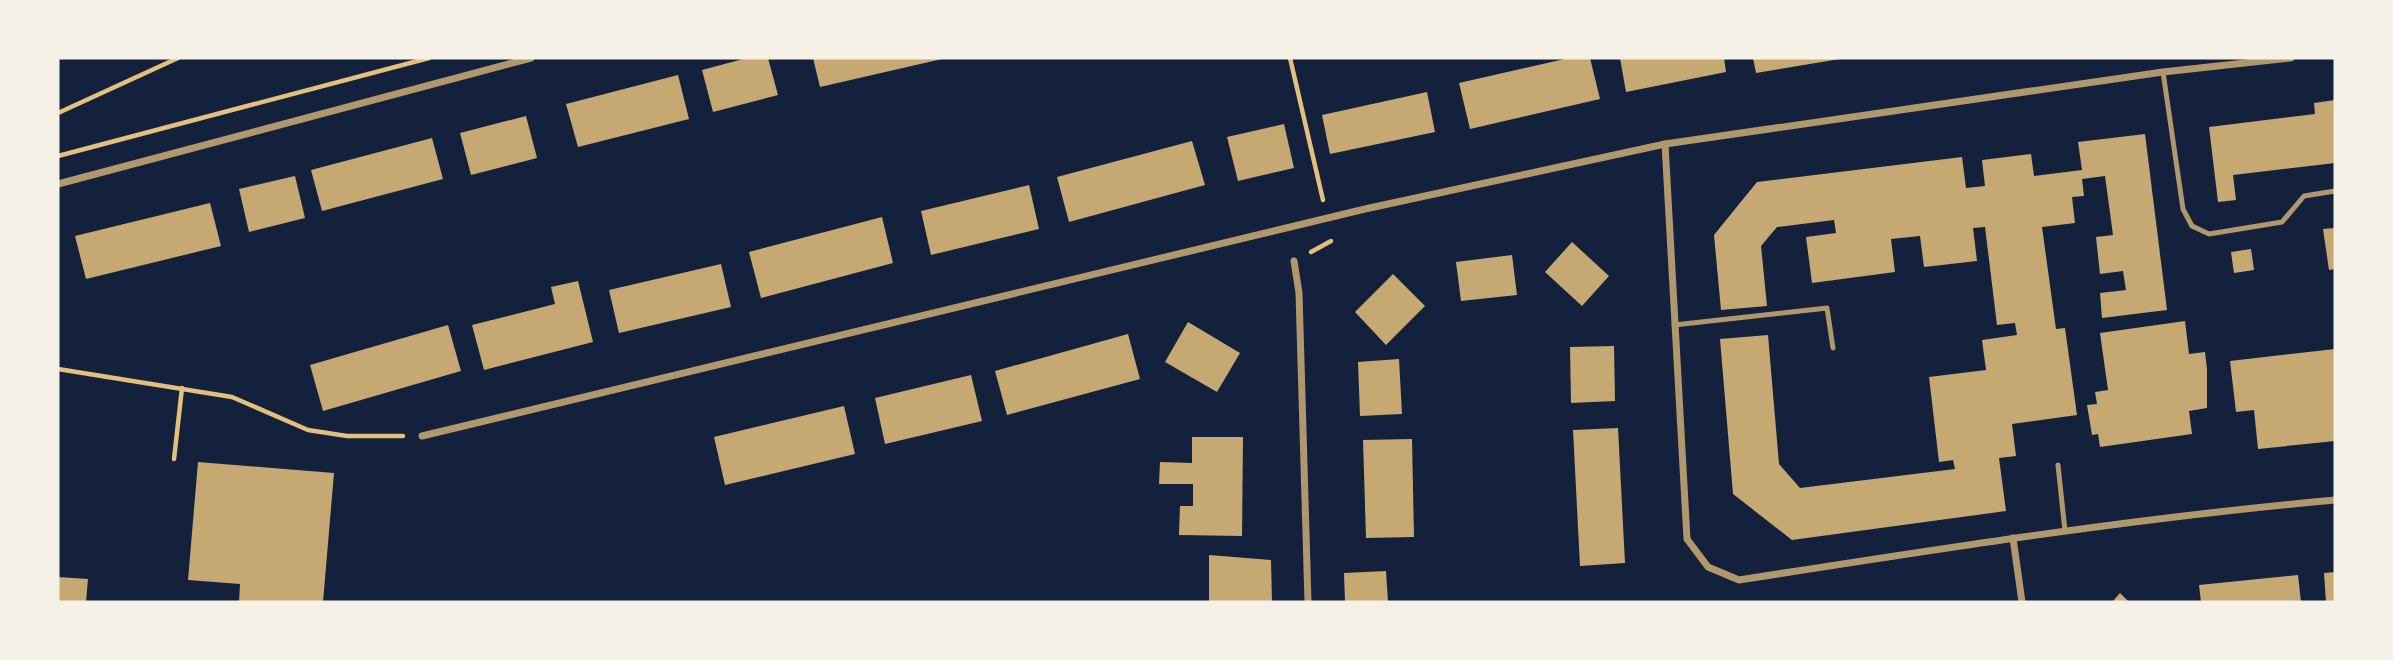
<svg xmlns="http://www.w3.org/2000/svg" width="2393" height="660" font-family="'Sofia Sans Condensed',sans-serif">
  <style>
    .building { fill: #c6a872 }
    .lines { fill: none; stroke-linecap: round; stroke-linejoin: round }
    .path { stroke: #e5c07b; stroke-width: 4.5 }
    .service { stroke: #b1986c; stroke-width: 5 }
    .minor { stroke: #b1986c; stroke-width: 7 }
  </style>
  <rect width="100%" height="100%" fill="#14213d"/>
  <g class="building">
    <path d="M 747,58 L 768,58 L 778,95 L 713,112 L 702,70 Z"/>
    <path d="M 813,58 L 942,58 L 942,59 L 820,87 Z"/>
    <path d="M 1569,58 L 1590,58 L 1600,99 L 1470,129 L 1459,83 Z"/>
    <path d="M 1620,58 L 1724,58 L 1726,72 L 1626,92 Z"/>
    <path d="M 1753,58 L 1840,58 L 1840,59 L 1756,73 Z"/>
    <path d="M 678,75 L 689,119 L 578,147 L 566,104 Z"/>
    <path d="M 1427,92 L 1435,132 L 1330,154 L 1322,115 Z"/>
    <path d="M 2335,100 L 2335,163 L 2233,175 L 2236,200 L 2218,202 L 2209,127 L 2315,114 L 2314,103 Z"/>
    <path d="M 526,116 L 537,158 L 471,175 L 460,133 Z"/>
    <path d="M 1284,124 L 1294,168 L 1238,181 L 1227,137 Z"/>
    <path d="M 2145,134 L 2167,310 L 2102,318 L 2100,293 L 2126,290 L 2123,271 L 2100,274 L 2096,237 L 2113,235 L 2105,176 L 2082,179 L 2084,196 L 2072,197 L 2075,223 L 2042,227 L 2056,329 L 2065,328 L 2077,415 L 2012,424 L 2016,456 L 1999,458 L 2006,511 L 1792,540 L 1733,494 L 1720,339 L 1768,335 L 1779,464 L 1800,488 L 1955,469 L 1953,460 L 1939,462 L 1929,377 L 1986,370 L 1982,340 L 2017,335 L 2015,323 L 1997,325 L 1985,227 L 1973,228 L 1977,261 L 1924,267 L 1920,236 L 1891,239 L 1895,272 L 1812,283 L 1806,237 L 1836,233 L 1834,220 L 1777,227 L 1761,246 L 1767,306 L 1721,310 L 1714,235 L 1757,182 L 1962,157 L 1966,188 L 1985,186 L 1982,160 L 2031,154 L 2034,176 L 2082,170 L 2078,142 Z"/>
    <path d="M 432,138 L 443,179 L 322,211 L 311,170 Z"/>
    <path d="M 1192,141 L 1205,185 L 1069,222 L 1057,177 Z"/>
    <path d="M 295,176 L 305,218 L 249,232 L 239,189 Z"/>
    <path d="M 1029,185 L 1039,229 L 931,255 L 921,211 Z"/>
    <path d="M 210,203 L 221,246 L 86,279 L 75,236 Z"/>
    <path d="M 882,217 L 893,263 L 761,298 L 749,252 Z"/>
    <path d="M 2335,228 L 2335,269 L 2329,270 L 2323,229 Z"/>
    <path d="M 1572,242 L 1609,276 L 1582,306 L 1545,272 Z"/>
    <path d="M 2251,249 L 2254,270 L 2234,273 L 2231,252 Z"/>
    <path d="M 1512,255 L 1517,295 L 1461,301 L 1456,262 Z"/>
    <path d="M 721,264 L 731,307 L 619,333 L 609,290 Z"/>
    <path d="M 1393,274 L 1425,306 L 1386,345 L 1355,312 Z"/>
    <path d="M 578,281 L 593,342 L 484,370 L 472,325 L 555,304 L 551,287 Z"/>
    <path d="M 2185,321 L 2189,354 L 2205,352 L 2207,369 L 2207,408 L 2189,411 L 2192,434 L 2100,447 L 2098,434 L 2092,435 L 2087,405 L 2097,404 L 2095,392 L 2108,390 L 2100,333 Z"/>
    <path d="M 1188,322 L 1240,353 L 1217,392 L 1165,362 Z"/>
    <path d="M 448,325 L 461,371 L 323,411 L 310,365 Z"/>
    <path d="M 1128,334 L 1140,379 L 1007,415 L 995,371 Z"/>
    <path d="M 1614,346 L 1615,401 L 1571,403 L 1570,347 Z"/>
    <path d="M 2335,349 L 2335,441 L 2258,449 L 2254,410 L 2236,412 L 2230,361 Z"/>
    <path d="M 1399,359 L 1402,414 L 1360,416 L 1358,362 Z"/>
    <path d="M 971,375 L 982,421 L 885,444 L 875,398 Z"/>
    <path d="M 844,406 L 855,454 L 725,485 L 714,437 Z"/>
    <path d="M 1618,428 L 1625,563 L 1580,566 L 1573,430 Z"/>
    <path d="M 1192,437 L 1243,437 L 1242,536 L 1179,535 L 1180,506 L 1193,506 L 1193,484 L 1159,484 L 1160,462 L 1192,463 Z"/>
    <path d="M 1412,439 L 1414,537 L 1366,538 L 1363,440 Z"/>
    <path d="M 198,462 L 334,473 L 323,602 L 239,602 L 240,584 L 188,580 Z"/>
    <path d="M 1209,555 L 1271,560 L 1272,602 L 1209,602 Z"/>
    <path d="M 1386,571 L 1388,602 L 1345,602 L 1344,573 Z"/>
    <path d="M 2335,572 L 2335,602 L 2326,602 L 2324,573 Z"/>
    <path d="M 2298,575 L 2301,602 L 2201,602 L 2199,585 Z"/>
    <path d="M 58,577 L 88,579 L 86,602 L 58,602 Z"/>
    <path d="M 2120,593 L 2129,602 L 2112,602 Z"/>
  </g>
  <g class="lines">
    <g class="path">
      <path d="M 1290,58 L 1323,200"/>
      <path d="M 58,113 L 178,58"/>
      <path d="M 58,156 L 429,58"/>
      <path d="M 1311,252 L 1331,241"/>
      <path d="M 58,369 L 232,397 L 308,430 L 347,436 L 403,436"/>
      <path d="M 174,459 L 182,388"/>
    </g>
    <g class="service">
      <path d="M 2163,72 L 2183,209 L 2192,226 L 2209,234 L 2282,222 L 2304,196 L 2335,191"/>
      <path d="M 1674,325 L 1827,308 L 1833,348"/>
      <path d="M 2058,465 L 2065,531"/>
    </g>
    <g class="minor">
      <path d="M 1665,144 L 1687,539 L 1708,567 L 1739,580 C 1937,549 2135,518 2335,500"/>
      <path d="M 58,184 L 531,58"/>
      <path d="M 1294,261 L 1299,293 L 1308,602"/>
      <path d="M 422,436 L 1365,209 L 1665,144 L 2163,72 L 2291,58"/>
      <path d="M 2013,538 L 2022,602"/>
    </g>
  </g>
  <rect width="2393" height="660" fill="none" stroke="#f6f1e7" stroke-width="119"/>
</svg>
